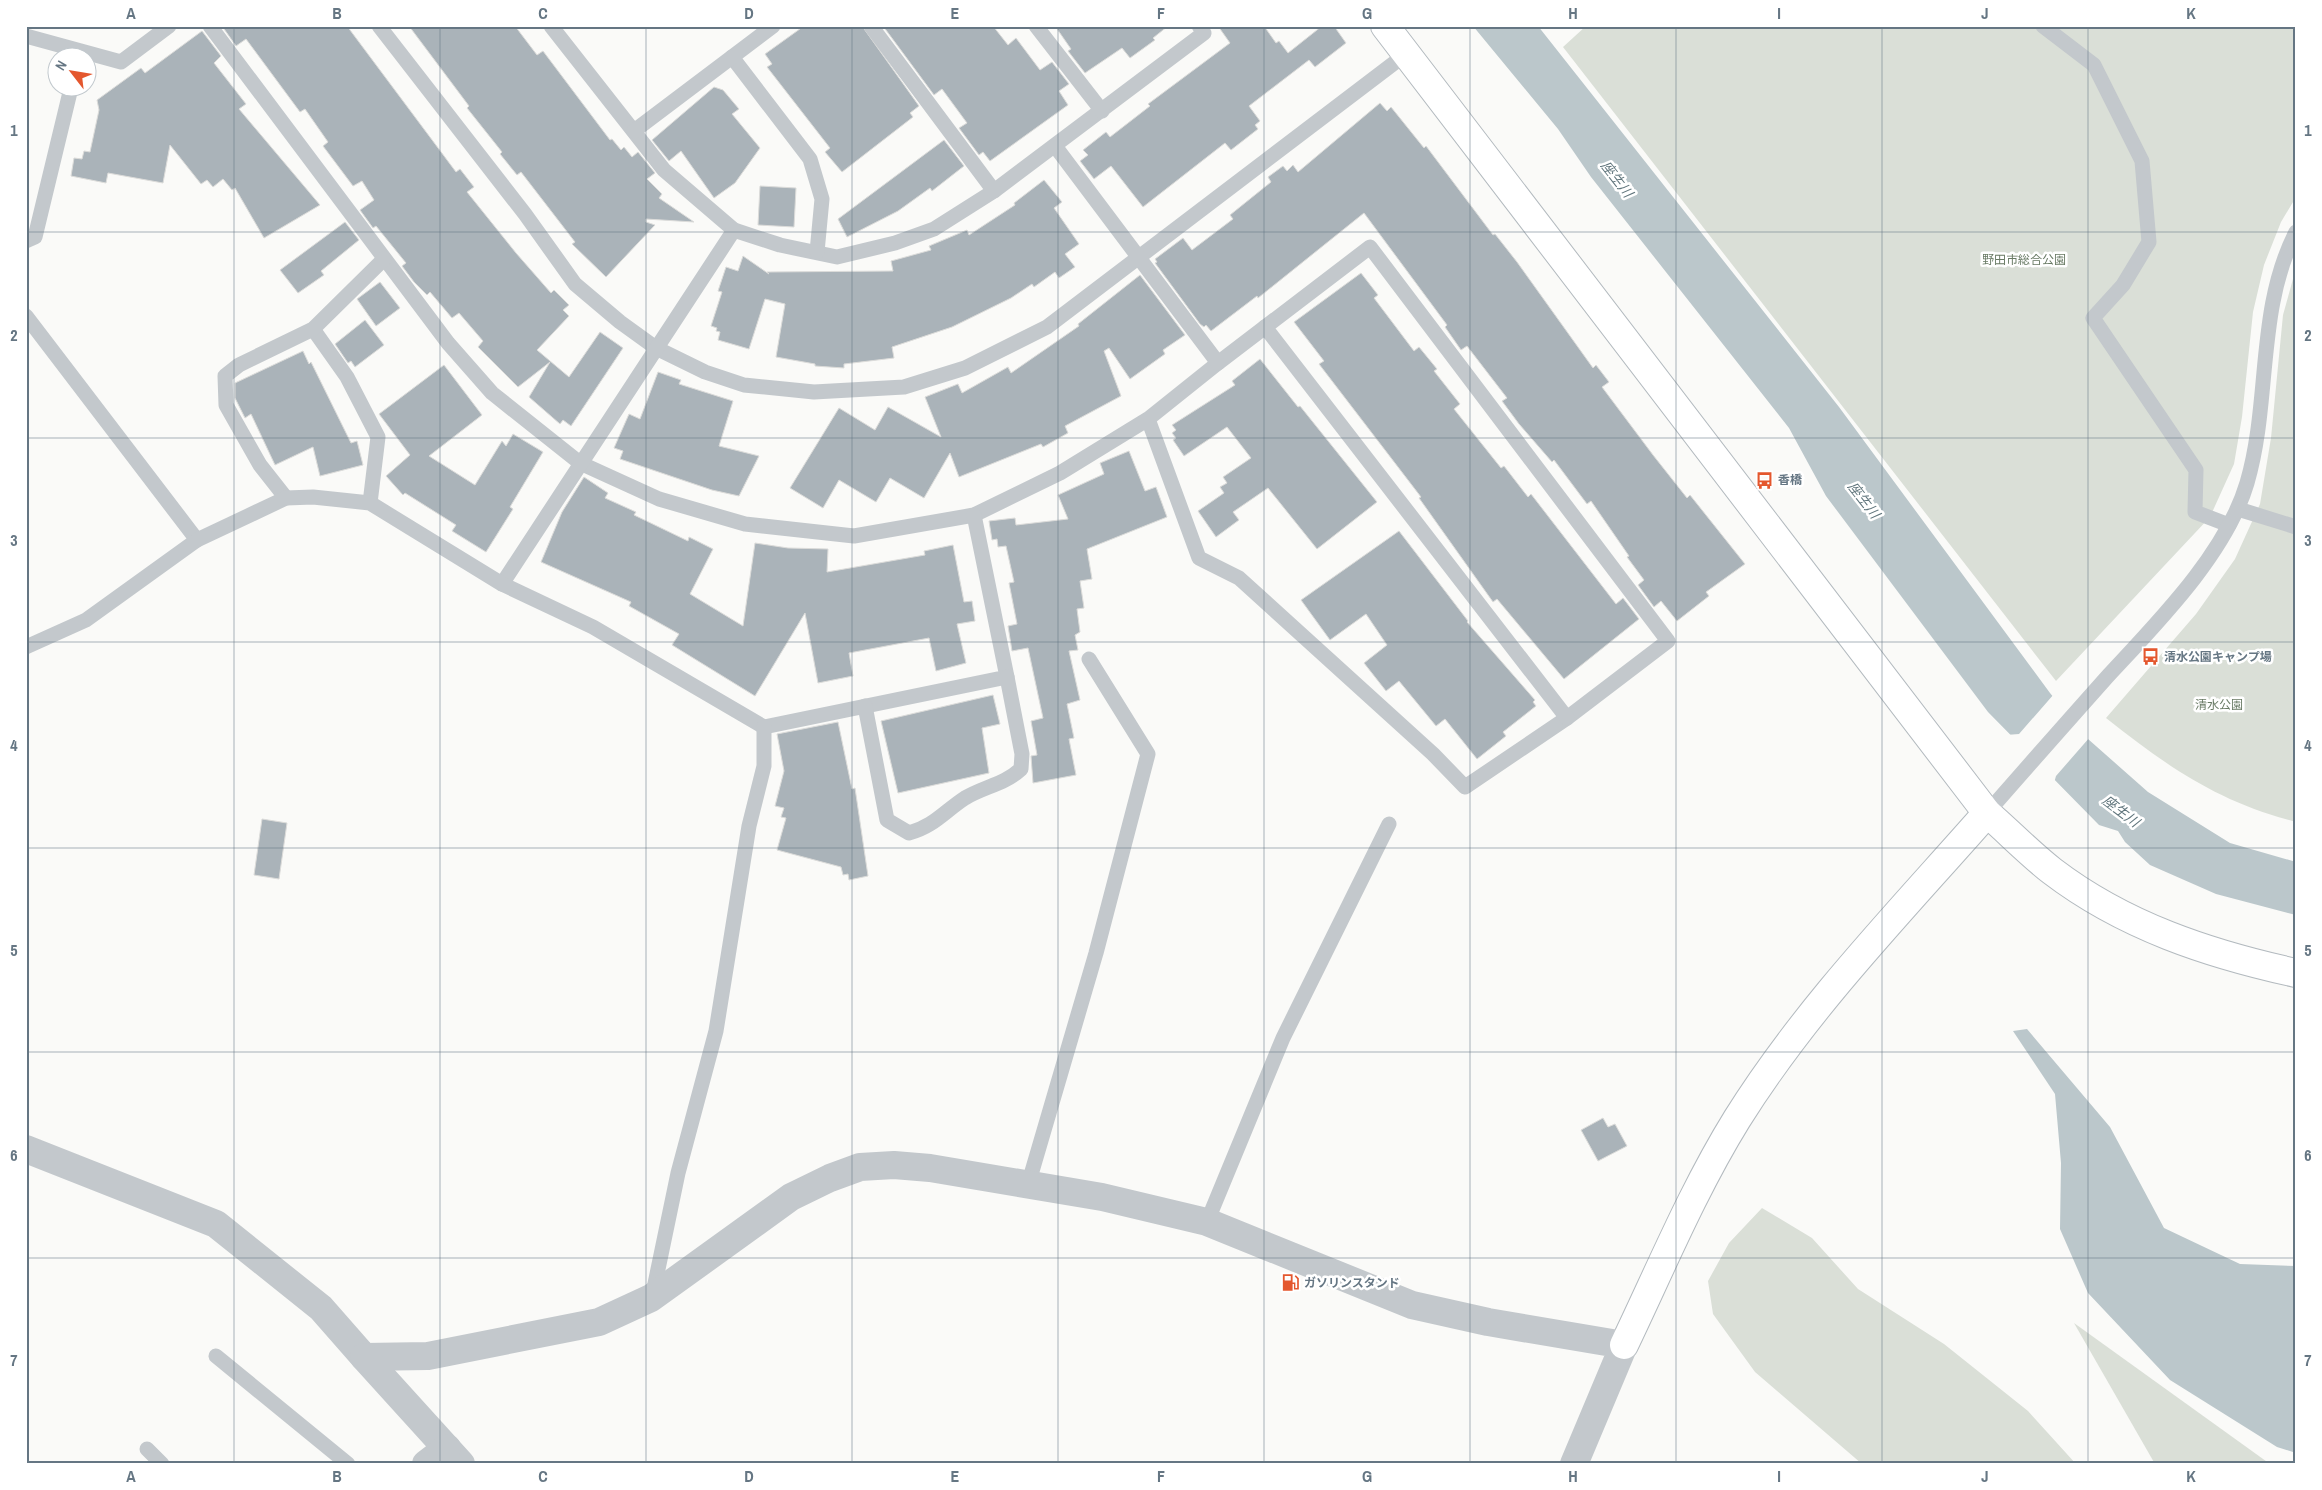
<svg xmlns="http://www.w3.org/2000/svg" width="2322" height="1490" font-family="'Archivo Narrow','Noto Sans JP',sans-serif">
  <style>
    .green { fill: #dadfd7 }
    .water { fill: #bbc7cb }
    .pier { fill: #fafaf8 }
    .building { fill: #aab3b9; stroke: #dcdcda }
    .lines { fill: none; stroke-linecap: round; stroke-linejoin: round }
    .secondary-casing { stroke: #b3babf; stroke-width: 30 }
    .lane { stroke: #c3c8cc; stroke-width: 15 }
    .street { stroke: #c3c8cc; stroke-width: 28 }
    .secondary { stroke: #fff; stroke-width: 28 }
    .grid { fill: none; stroke: #657683; stroke-width: 1; stroke-opacity: 0.55 }
    .labels { text-anchor: middle; stroke-width: 5; stroke-linejoin: round; paint-order: stroke }
    .park-label { font-size: 12px; fill: #687a64; stroke: #fff }
    .poi-label { font-size: 12px; font-weight: bold; fill: #657683; stroke: #fff; text-anchor: start }
    .water-label { font-size: 14px; font-style: italic; fill: #60757c; stroke: #fff }
    .neatline { fill: none; stroke: #657683; stroke-width: 2 }
    .grid-label { font-size: 16px; text-anchor: middle; font-weight: bold; fill: #657683 }
  </style>
  <rect width="100%" height="100%" fill="#fafaf8"/>
  <g class="green">
    <path d="M 1586,26 L 2296,26 L 2296,197 L 2281,222 L 2264,265 L 2253,312 L 2242,417 L 2234,464 L 2210,517 L 2056,681 L 1563,47 Z"/>
    <path d="M 2296,268 L 2296,822 C 2218,802 2168,767 2106,718 L 2196,614 L 2235,559 L 2260,504 L 2271,438 L 2283,315 Z"/>
    <path d="M 1762,1208 L 1812,1238 L 1858,1289 L 1944,1344 L 2028,1411 L 2076,1464 L 1862,1464 L 1755,1372 L 1713,1314 L 1708,1281 L 1729,1243 Z"/>
    <path d="M 2074,1323 L 2270,1464 L 2155,1464 Z"/>
  </g>
  <g class="water">
    <path d="M 1473,26 L 1538,26 L 1839,407 L 2050,693 L 2088,739 L 2148,792 L 2230,843 L 2296,862 L 2296,915 L 2216,894 L 2150,865 L 2125,842 L 2118,831 L 2099,825 L 1988,712 L 1826,496 L 1789,428 L 1591,177 L 1558,129 Z"/>
    <path d="M 2027,1029 L 2110,1127 L 2164,1228 L 2240,1264 L 2296,1266 L 2296,1453 L 2277,1447 L 2170,1380 L 2088,1293 L 2060,1229 L 2061,1163 L 2055,1094 L 2013,1031 Z"/>
  </g>
  <path class="pier" d="M 2054,694 L 2090,737 L 2056,776 L 2054,783 L 2006,735 L 2019,734 Z"/>
  <g class="building">
    <path d="M 222,26 L 347,26 L 456,172 L 460,169 L 474,187 L 467,192 L 516,253 L 551,293 L 554,290 L 569,305 L 563,310 L 569,316 L 537,350 L 569,377 L 600,332 L 623,348 L 571,426 L 563,420 L 560,424 L 529,397 L 550,362 L 518,387 L 478,347 L 483,341 L 459,313 L 452,318 L 430,292 L 427,295 L 414,282 L 402,266 L 406,263 L 376,226 L 373,228 L 360,210 L 374,200 L 362,181 L 353,186 L 323,146 L 328,142 L 305,109 L 300,112 L 246,39 L 236,46 Z"/>
    <path d="M 409,26 L 515,26 L 537,55 L 543,51 L 610,140 L 612,139 L 621,150 L 624,147 L 632,157 L 638,152 L 655,173 L 647,179 L 662,194 L 659,198 L 694,222 L 646,219 L 646,222 L 655,225 L 606,277 L 572,244 L 575,242 L 521,172 L 517,175 L 500,154 L 502,152 L 467,108 L 469,106 Z"/>
    <path d="M 804,26 L 862,26 L 919,106 L 910,113 L 913,117 L 842,172 L 825,152 L 830,148 L 767,67 L 772,64 L 765,54 Z"/>
    <path d="M 883,26 L 993,26 L 1008,45 L 1016,38 L 1040,70 L 1052,62 L 1069,84 L 1059,91 L 1068,105 L 990,161 L 983,152 L 979,155 L 959,128 L 967,123 L 942,89 L 934,95 Z"/>
    <path d="M 1055,26 L 1168,26 L 1153,38 L 1155,40 L 1130,58 L 1122,48 L 1085,73 L 1068,51 L 1071,49 Z"/>
    <path d="M 1218,26 L 1264,26 L 1276,43 L 1279,41 L 1288,53 L 1322,26 L 1334,26 L 1346,43 L 1315,67 L 1309,60 L 1249,106 L 1260,121 L 1255,125 L 1258,129 L 1231,150 L 1225,143 L 1143,207 L 1111,166 L 1094,179 L 1080,161 L 1088,155 L 1083,150 L 1106,132 L 1110,137 L 1150,106 L 1148,104 L 1230,43 Z"/>
    <path d="M 202,31 L 221,56 L 214,63 L 246,104 L 239,109 L 320,205 L 264,238 L 235,188 L 232,190 L 223,179 L 213,187 L 207,180 L 201,184 L 170,145 L 163,183 L 108,173 L 106,183 L 71,176 L 74,158 L 82,159 L 84,151 L 90,152 L 99,110 L 97,100 L 141,68 L 145,73 Z"/>
    <path d="M 714,87 L 723,90 L 739,109 L 732,114 L 760,148 L 735,183 L 714,198 L 681,151 L 669,161 L 652,140 Z"/>
    <path d="M 1380,103 L 1387,111 L 1391,107 L 1424,148 L 1426,146 L 1493,235 L 1495,234 L 1517,262 L 1593,368 L 1596,365 L 1609,382 L 1602,387 L 1653,455 L 1687,498 L 1690,495 L 1745,564 L 1706,592 L 1709,596 L 1677,621 L 1661,601 L 1654,607 L 1638,585 L 1644,580 L 1627,557 L 1629,556 L 1591,501 L 1587,504 L 1554,460 L 1552,462 L 1519,424 L 1502,401 L 1507,398 L 1467,346 L 1461,350 L 1445,327 L 1447,325 L 1364,213 L 1258,298 L 1257,296 L 1211,331 L 1206,325 L 1204,327 L 1200,324 L 1155,263 L 1157,262 L 1155,259 L 1183,238 L 1192,250 L 1233,219 L 1230,215 L 1271,182 L 1268,177 L 1283,166 L 1287,171 L 1293,165 L 1298,172 Z"/>
    <path d="M 944,140 L 964,166 L 932,191 L 930,188 L 898,211 L 847,237 L 838,219 Z"/>
    <path d="M 1044,180 L 1062,202 L 1054,208 L 1079,244 L 1065,254 L 1075,267 L 1059,278 L 1055,272 L 1034,287 L 1032,284 L 1011,298 L 952,327 L 892,347 L 894,358 L 844,364 L 844,368 L 815,366 L 815,364 L 776,357 L 785,304 L 765,299 L 749,349 L 718,340 L 720,332 L 716,331 L 717,328 L 711,326 L 722,292 L 718,291 L 726,267 L 738,271 L 743,256 L 769,274 L 767,272 L 893,271 L 891,261 L 931,250 L 929,246 L 967,230 L 969,235 L 1015,205 L 1014,203 Z"/>
    <path d="M 760,186 L 796,188 L 794,227 L 758,225 Z"/>
    <path d="M 345,222 L 359,240 L 321,271 L 324,275 L 298,293 L 280,270 Z"/>
    <path d="M 1361,273 L 1378,295 L 1374,298 L 1414,351 L 1419,347 L 1437,369 L 1434,371 L 1460,404 L 1454,409 L 1501,468 L 1504,466 L 1528,497 L 1531,494 L 1616,604 L 1623,598 L 1639,619 L 1564,679 L 1497,599 L 1493,602 L 1419,498 L 1421,497 L 1319,364 L 1324,361 L 1294,322 Z"/>
    <path d="M 1140,275 L 1185,335 L 1163,350 L 1165,354 L 1130,379 L 1109,348 L 1104,351 L 1121,396 L 1065,426 L 1068,433 L 1043,447 L 1041,444 L 959,477 L 950,453 L 924,498 L 890,478 L 876,502 L 839,480 L 823,508 L 790,488 L 839,408 L 875,430 L 888,407 L 941,437 L 925,397 L 958,384 L 962,393 L 1008,367 L 1011,373 L 1079,326 L 1078,324 Z"/>
    <path d="M 380,282 L 400,308 L 376,326 L 357,299 Z"/>
    <path d="M 365,320 L 384,345 L 355,367 L 351,361 L 348,363 L 335,344 Z"/>
    <path d="M 303,351 L 309,364 L 311,362 L 351,443 L 357,441 L 363,465 L 320,476 L 313,447 L 275,465 L 251,414 L 245,418 L 235,398 L 235,383 Z"/>
    <path d="M 1260,359 L 1298,407 L 1300,406 L 1377,502 L 1317,549 L 1268,488 L 1233,512 L 1239,520 L 1216,537 L 1198,511 L 1224,493 L 1220,487 L 1227,483 L 1223,477 L 1251,458 L 1227,427 L 1184,456 L 1173,440 L 1176,438 L 1172,433 L 1176,430 L 1172,425 L 1235,385 L 1232,381 Z"/>
    <path d="M 444,365 L 482,415 L 429,456 L 475,485 L 502,441 L 506,446 L 513,434 L 543,452 L 510,507 L 513,509 L 486,552 L 452,531 L 456,525 L 405,493 L 403,495 L 386,476 L 410,455 L 379,414 Z"/>
    <path d="M 658,372 L 681,380 L 679,384 L 733,401 L 719,446 L 759,456 L 739,496 L 712,490 L 620,459 L 623,451 L 614,448 L 629,414 L 640,419 Z"/>
    <path d="M 1129,451 L 1145,491 L 1156,487 L 1167,517 L 1087,549 L 1092,579 L 1080,581 L 1084,608 L 1077,609 L 1080,632 L 1075,635 L 1078,650 L 1069,651 L 1080,700 L 1067,704 L 1074,738 L 1069,739 L 1076,775 L 1033,783 L 1031,756 L 1037,755 L 1031,721 L 1043,718 L 1028,648 L 1012,651 L 1008,626 L 1017,624 L 1009,583 L 1014,582 L 1006,546 L 998,547 L 997,539 L 992,540 L 989,521 L 1015,518 L 1016,525 L 1068,519 L 1058,495 L 1104,474 L 1100,463 Z"/>
    <path d="M 584,477 L 608,493 L 605,498 L 636,512 L 634,515 L 688,541 L 689,537 L 713,549 L 690,594 L 743,626 L 755,543 L 788,548 L 828,549 L 827,572 L 925,555 L 924,551 L 953,545 L 964,602 L 972,601 L 975,621 L 957,624 L 966,663 L 936,671 L 929,638 L 849,653 L 853,676 L 818,683 L 805,613 L 755,696 L 672,645 L 679,634 L 629,606 L 631,602 L 541,562 L 562,512 Z"/>
    <path d="M 1399,531 L 1468,621 L 1467,622 L 1535,700 L 1533,702 L 1536,706 L 1503,732 L 1506,736 L 1477,759 L 1445,719 L 1436,726 L 1399,681 L 1386,691 L 1364,663 L 1387,645 L 1366,614 L 1330,640 L 1301,600 Z"/>
    <path d="M 993,695 L 1000,724 L 982,728 L 989,773 L 898,793 L 881,721 Z"/>
    <path d="M 838,722 L 852,789 L 855,788 L 868,876 L 849,880 L 848,874 L 843,875 L 841,867 L 777,850 L 786,818 L 781,817 L 784,808 L 775,806 L 784,771 L 777,734 Z"/>
    <path d="M 262,819 L 287,823 L 279,879 L 254,875 Z"/>
    <path d="M 1603,1118 L 1608,1127 L 1615,1124 L 1627,1146 L 1598,1161 L 1581,1130 Z"/>
  </g>
  <g class="lines">
    <defs>
      <g id="secondary">
        <path d="M 1385,26 L 1987,813 C 2009,832 2029,853 2052,871 C 2124,926 2209,954 2296,973"/>
        <path d="M 1624,1345 C 1660,1270 1693,1190 1737,1119 C 1807,1007 1901,911 1987,813"/>
      </g>
    </defs>
    <use href="#secondary" class="secondary-casing"/>
    <g class="lane">
      <path d="M 210,26 L 448,343 L 492,393 L 580,463 L 659,499 L 745,524 L 854,536 L 974,515 L 1060,473 L 1148,419 L 1218,363 L 1370,247 L 1668,641 L 1567,718 L 1465,787 L 1433,754 L 1239,578 L 1199,558 L 1148,419"/>
      <path d="M 379,26 L 525,214 L 575,284 L 620,322 L 656,348 L 705,372 L 744,385 L 814,392 L 904,387 L 965,368 L 1047,327 L 1406,54"/>
      <path d="M 551,26 L 664,170 L 734,230 L 780,245 L 837,257 L 895,243 L 934,229 L 994,191 L 1204,33 L 1199,26"/>
      <path d="M 871,26 L 994,191"/>
      <path d="M 1036,26 L 1102,111"/>
      <path d="M 2043,26 L 2094,65 L 2142,161 L 2149,242 L 2123,285 L 2093,318 L 2196,470 L 2195,512 L 2229,525"/>
      <path d="M 26,36 L 121,62 L 169,26"/>
      <path d="M 732,57 L 810,159 L 822,199 L 817,252"/>
      <path d="M 634,131 L 773,26"/>
      <path d="M 1055,146 L 1218,363"/>
      <path d="M 26,241 L 35,237 L 71,88"/>
      <path d="M 26,316 L 197,540"/>
      <path d="M 1265,327 L 1567,718"/>
      <path d="M 313,329 L 347,377 L 378,437 L 370,503"/>
      <path d="M 286,498 L 260,465 L 226,405 L 225,376 L 239,365 L 313,329 L 384,259"/>
      <path d="M 2238,509 L 2296,527"/>
      <path d="M 502,584 L 734,230"/>
      <path d="M 26,647 L 86,620 L 197,540 L 286,498 L 313,497 L 370,503 L 502,584 L 593,627 L 764,727 L 1007,677 L 974,515"/>
      <path d="M 865,706 L 887,820 L 909,833 C 933,827 945,811 965,798 C 983,787 1005,784 1021,769 L 1022,754 L 1007,677"/>
      <path d="M 1987,813 C 2027,767 2067,722 2107,677 C 2157,623 2226,554 2247,483 C 2271,401 2256,310 2296,232"/>
      <path d="M 1028,1185 L 1096,953 L 1148,754 L 1089,659"/>
      <path d="M 1207,1222 L 1283,1038 L 1389,824"/>
      <path d="M 652,1298 L 678,1173 L 716,1031 L 749,826 L 764,766 L 764,727"/>
      <path d="M 216,1356 L 348,1464"/>
      <path d="M 147,1449 L 162,1464"/>
    </g>
    <g class="street">
      <path d="M 26,1149 L 216,1224 L 321,1308 L 364,1357 L 428,1356 L 599,1322 L 651,1298 L 791,1197 L 830,1178 L 860,1167 L 894,1165 L 930,1168 L 1102,1197 L 1207,1222 L 1412,1305 L 1488,1322 L 1624,1345 L 1574,1464"/>
      <path d="M 364,1357 L 461,1464"/>
      <path d="M 426,1464 L 447,1448"/>
    </g>
    <use href="#secondary" class="secondary"/>
  </g>
  <path class="grid" d="M 234,26 L 234,1464M 440,26 L 440,1464M 646,26 L 646,1464M 852,26 L 852,1464M 1058,26 L 1058,1464M 1264,26 L 1264,1464M 1470,26 L 1470,1464M 1676,26 L 1676,1464M 1882,26 L 1882,1464M 2088,26 L 2088,1464M 26,232 L 2296,232M 26,438 L 2296,438M 26,642 L 2296,642M 26,848 L 2296,848M 26,1052 L 2296,1052M 26,1258 L 2296,1258"/>
  <defs>
    <symbol id="bus-bare" viewBox="-9 -9 18 18"><path d="M-5-6H5V4H4V6H2V4H-2V6H-4V4H-5ZM-3.5-4V0h7V-4ZM-3.5 1.2v1.5H-2V1.2ZM2 1.2v1.5H3.5V1.2Z" fill="#e4572e" stroke="#fff" stroke-width="2.5" paint-order="stroke"/></symbol>
    <symbol id="fuel-bare" viewBox="-9 -9 18 18"><path d="M-5.5-6h7V0h2V4h1.3V-2.5L3-4.5l.8-.8L6-3V5H2.5V1h-1V6h-7ZM-4.2-4.7v3.2H.2V-4.7Z" fill="#e4572e" stroke="#fff" stroke-width="2.5" paint-order="stroke"/></symbol>
  </defs>
  <g fill-rule="evenodd">
    <use href="#bus-bare" x="1752" y="468" width="25" height="25"/>
    <use href="#bus-bare" x="2138" y="644" width="25" height="25"/>
    <use href="#fuel-bare" x="1278" y="1270" width="25" height="25"/>
  </g>
  <g class="labels">
    <g class="park-label">
      <text x="2024" y="264">野田市総合公園</text>
      <text x="2219" y="709">清水公園</text>
    </g>
    <g class="poi-label">
      <text x="1778" y="484">香橋</text>
      <text x="2164" y="661">清水公園キャンプ場</text>
      <text x="1304" y="1287">ガソリンスタンド</text>
    </g>
    <g class="water-label">
      <text transform="translate(1617 179) rotate(52)" y="5">座生川</text>
      <text transform="translate(1864 500) rotate(52)" y="5">座生川</text>
      <text transform="translate(2121 811) rotate(37)" y="5">座生川</text>
    </g>
  </g>
  <rect width="2322" height="1490" fill="none" stroke="#ffffff" stroke-width="55"/>
  <g transform="translate(72 72) rotate(301)"><circle r="24" fill="#ffffff" stroke="#c1c8cd"/>
  <path d="M0-4L9 19L0 12L-9 19Z" fill="#e4572e"/>
  <text y="-8" font-size="14" font-weight="bold" text-anchor="middle" fill="#657683">N</text>
  </g>
  <rect x="28" y="28" width="2266" height="1434" class="neatline"/>
  <g class="grid-label">
    <text x="131" y="19">A</text>
    <text x="337" y="19">B</text>
    <text x="543" y="19">C</text>
    <text x="749" y="19">D</text>
    <text x="955" y="19">E</text>
    <text x="1161" y="19">F</text>
    <text x="1367" y="19">G</text>
    <text x="1573" y="19">H</text>
    <text x="1779" y="19">I</text>
    <text x="1985" y="19">J</text>
    <text x="2191" y="19">K</text>
    <text x="14" y="136">1</text>
    <text x="2308" y="136">1</text>
    <text x="14" y="341">2</text>
    <text x="2308" y="341">2</text>
    <text x="14" y="546">3</text>
    <text x="2308" y="546">3</text>
    <text x="14" y="751">4</text>
    <text x="2308" y="751">4</text>
    <text x="14" y="956">5</text>
    <text x="2308" y="956">5</text>
    <text x="14" y="1161">6</text>
    <text x="2308" y="1161">6</text>
    <text x="14" y="1366">7</text>
    <text x="2308" y="1366">7</text>
    <text x="131" y="1482">A</text>
    <text x="337" y="1482">B</text>
    <text x="543" y="1482">C</text>
    <text x="749" y="1482">D</text>
    <text x="955" y="1482">E</text>
    <text x="1161" y="1482">F</text>
    <text x="1367" y="1482">G</text>
    <text x="1573" y="1482">H</text>
    <text x="1779" y="1482">I</text>
    <text x="1985" y="1482">J</text>
    <text x="2191" y="1482">K</text>
  </g>
</svg>
